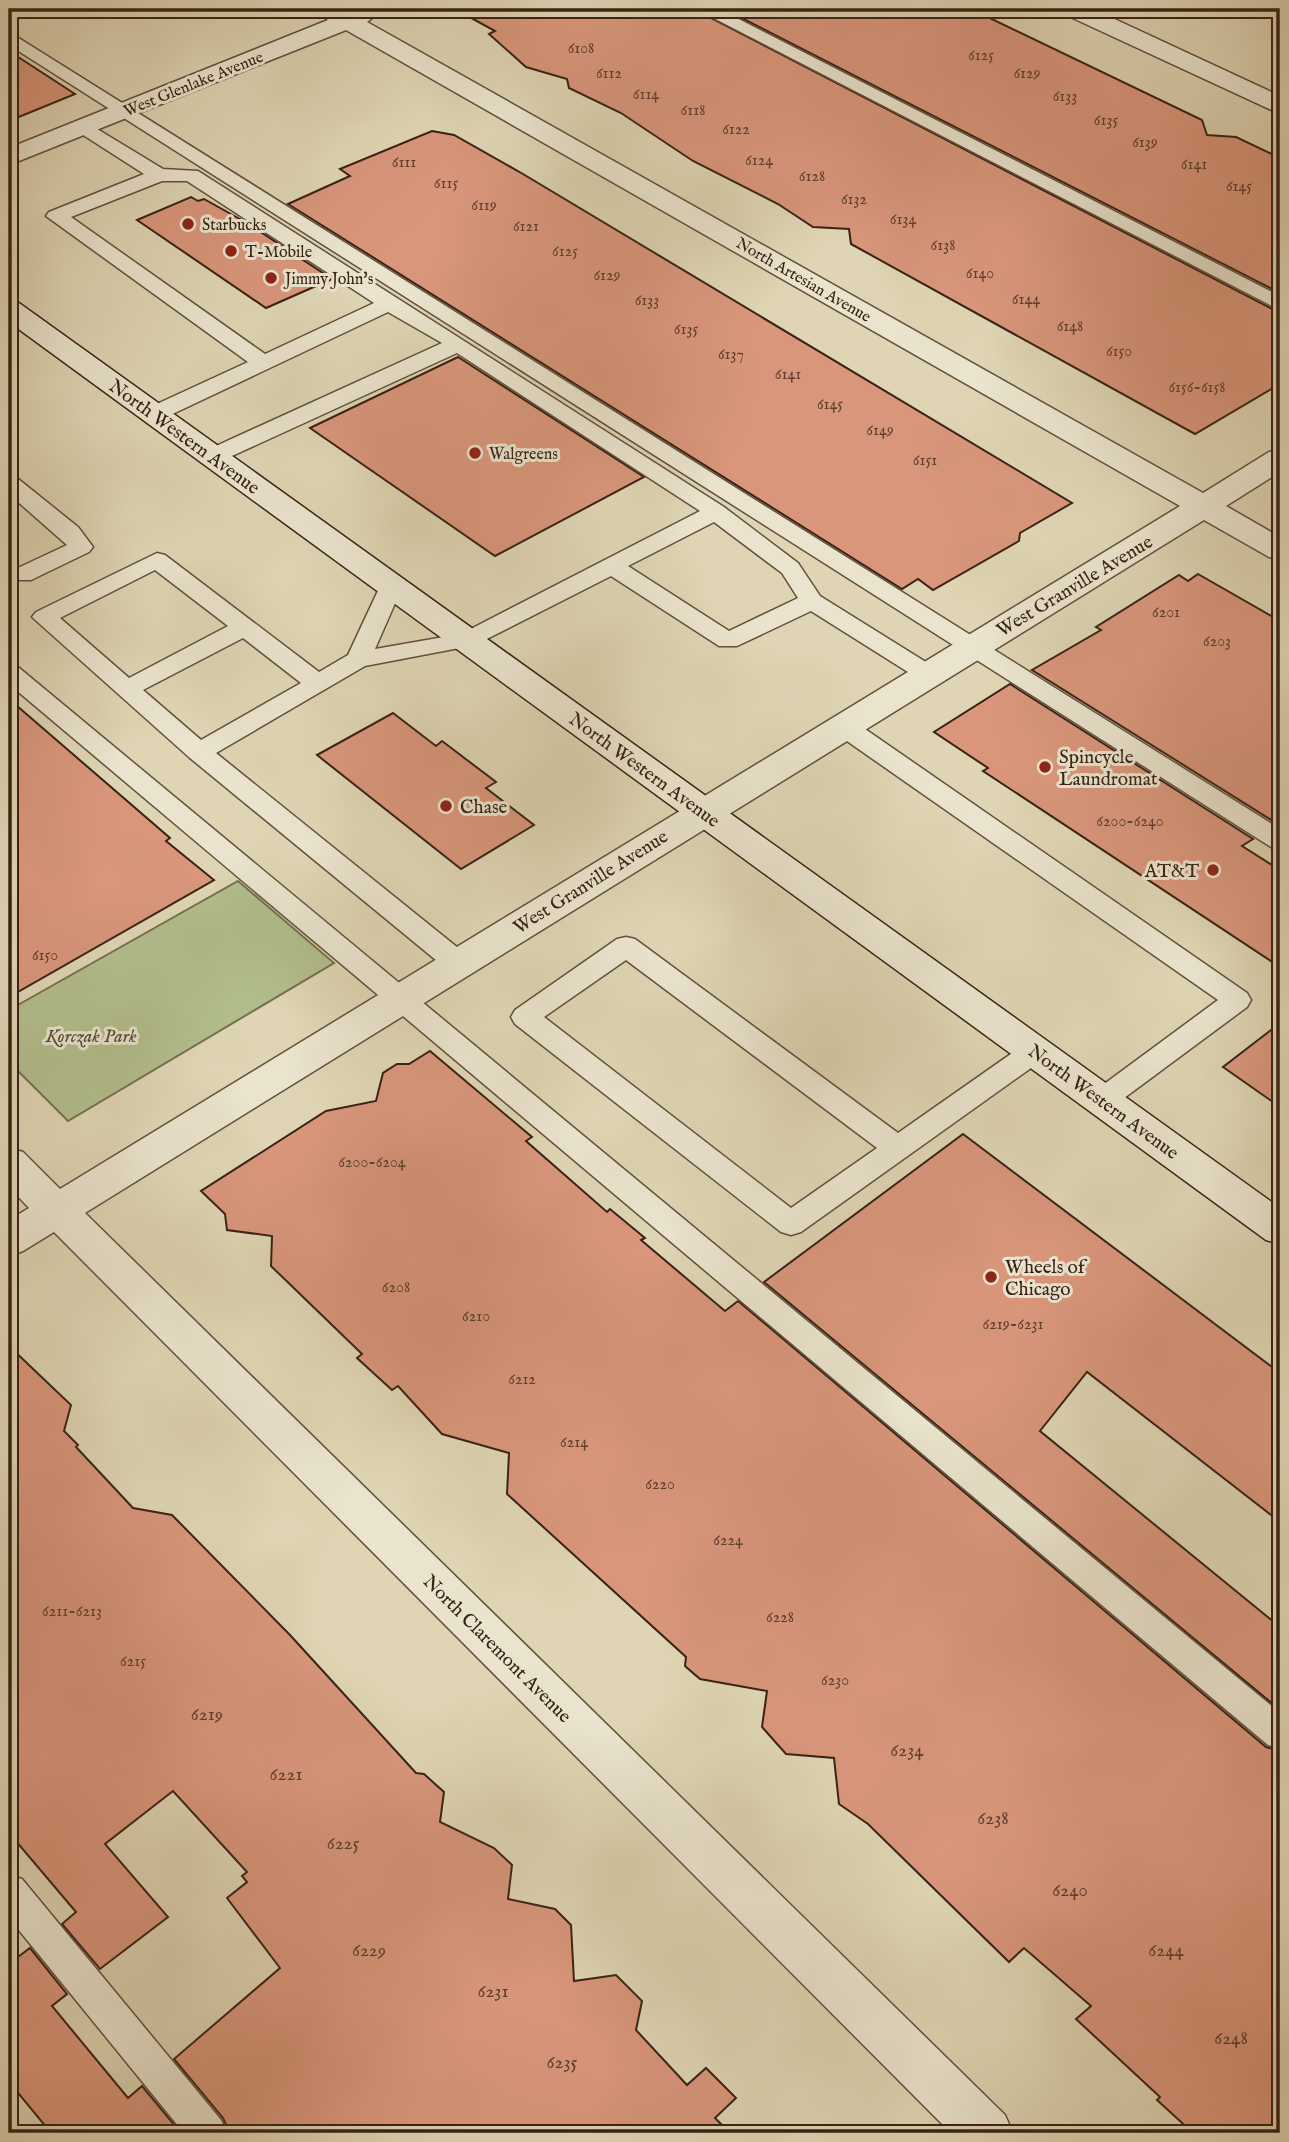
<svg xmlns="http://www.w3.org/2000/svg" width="1289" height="2142" font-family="'IM FELL English',serif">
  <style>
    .green { fill: #b2bd8c; stroke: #757050; stroke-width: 2 }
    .building { fill: #d9967b; stroke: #382215; stroke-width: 2 }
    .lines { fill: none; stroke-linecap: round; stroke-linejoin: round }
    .service-casing { stroke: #624f3d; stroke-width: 3 }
    .minor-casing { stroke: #624f3d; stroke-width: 3 }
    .secondary-casing { stroke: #382215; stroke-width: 3 }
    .service { fill: #eae4ce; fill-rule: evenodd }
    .minor { fill: #eae4ce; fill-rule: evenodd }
    .secondary { fill: #eae4ce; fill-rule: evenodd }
    .poi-dot { fill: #8f2418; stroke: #eae4ce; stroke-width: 2.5 }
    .labels { text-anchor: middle; stroke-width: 6; stroke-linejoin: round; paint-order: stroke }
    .number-label { font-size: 16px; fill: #603f2e }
    .far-street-label { font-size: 16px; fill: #382215; stroke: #eae4ce }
    .far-poi-label { font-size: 16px; fill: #382215; stroke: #eae4ce; text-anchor: start }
    .street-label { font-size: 19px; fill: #382215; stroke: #eae4ce }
    .poi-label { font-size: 19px; fill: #382215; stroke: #eae4ce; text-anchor: start }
    .park-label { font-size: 19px; font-style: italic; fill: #564933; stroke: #eae4ce }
    .near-number-label { font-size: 19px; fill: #603f2e }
  </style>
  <rect width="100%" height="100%" fill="#dfd5b4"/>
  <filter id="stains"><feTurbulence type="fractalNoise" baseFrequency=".00286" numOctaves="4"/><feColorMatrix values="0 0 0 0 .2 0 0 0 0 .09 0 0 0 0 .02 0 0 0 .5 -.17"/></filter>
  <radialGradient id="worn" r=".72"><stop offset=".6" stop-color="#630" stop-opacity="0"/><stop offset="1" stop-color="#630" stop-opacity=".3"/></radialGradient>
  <path class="green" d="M 238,881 L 334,963 L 68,1121 L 9,1062 L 9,1010 Z"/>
  <g class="building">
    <path d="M 455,9 L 694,9 L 1280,313 L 1280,384 L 1195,434 L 851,244 L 849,229 L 813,227 L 778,204 L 693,161 L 621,113 L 569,88 L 567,79 L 526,67 L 489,34 L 495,31 Z"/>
    <path d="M 724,9 L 768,9 L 784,17 L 804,9 L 971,9 L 1202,120 L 1207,135 L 1236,137 L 1280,158 L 1280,293 Z"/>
    <path d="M 9,51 L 75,94 L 9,121 Z"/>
    <path d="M 432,131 L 454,135 L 523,174 L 1072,503 L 1020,533 L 1019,541 L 933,590 L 918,579 L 902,589 L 288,204 L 350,176 L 340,169 Z"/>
    <path d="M 191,197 L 198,201 L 204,199 L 247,223 L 332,279 L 266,308 L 137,220 Z"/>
    <path d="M 458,357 L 644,477 L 495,556 L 310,428 Z"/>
    <path d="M 1198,574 L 1280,621 L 1280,820 L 1276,823 L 1032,670 L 1101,630 L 1096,627 L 1179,575 L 1188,581 Z"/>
    <path d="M 1010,684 L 1253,839 L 1242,846 L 1280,870 L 1280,967 L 983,771 L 988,768 L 934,732 Z"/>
    <path d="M 9,699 L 170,838 L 166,841 L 214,880 L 9,997 Z"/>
    <path d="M 393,713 L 436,746 L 442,741 L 496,782 L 486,788 L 534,825 L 461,869 L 317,755 Z"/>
    <path d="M 1280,1023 L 1280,1107 L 1223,1067 Z"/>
    <path d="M 430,1051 L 532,1137 L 526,1141 L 607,1212 L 610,1209 L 645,1238 L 641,1240 L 725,1311 L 738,1301 L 1266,1747 L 1280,1751 L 1280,2133 L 1193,2133 L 1157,2100 L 1160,2097 L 1076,2019 L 1091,2006 L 1024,1948 L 1009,1962 L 868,1824 L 839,1804 L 834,1758 L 786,1754 L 762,1727 L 767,1691 L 700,1679 L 685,1666 L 686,1657 L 507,1494 L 509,1453 L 442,1434 L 398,1386 L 392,1390 L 357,1358 L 362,1354 L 271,1266 L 272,1236 L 227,1230 L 225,1214 L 201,1191 L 326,1111 L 376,1101 L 383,1073 L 397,1064 L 409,1064 Z"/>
    <path d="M 963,1134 L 1280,1373 L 1280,1522 L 1087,1372 L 1040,1431 L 1280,1627 L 1280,1710 L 764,1282 Z"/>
    <path d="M 9,1346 L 71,1405 L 64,1431 L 78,1445 L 76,1447 L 133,1508 L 172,1515 L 290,1635 L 416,1773 L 424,1774 L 444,1792 L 440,1822 L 494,1848 L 512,1865 L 508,1899 L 555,1909 L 571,1925 L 574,1981 L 616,1975 L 642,2001 L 636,2030 L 687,2085 L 706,2068 L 736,2098 L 715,2118 L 730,2133 L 230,2133 L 223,2118 L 174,2059 L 280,1968 L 227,1898 L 247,1882 L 242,1876 L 247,1872 L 173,1791 L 105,1844 L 168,1917 L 100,1969 L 62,1924 L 76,1912 L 9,1833 Z"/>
    <path d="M 30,1948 L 67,1994 L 52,2006 L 128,2098 L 142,2086 L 181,2133 L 51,2133 L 9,2082 L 9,1954 L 14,1960 Z"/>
  </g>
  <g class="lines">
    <defs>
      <g id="service">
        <path d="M 696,9 L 719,9 L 1280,296 L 1280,310 Z"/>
        <path d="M 9,32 L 1280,829 L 1280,850 L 1271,847 L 9,45 Z"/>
        <path d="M 84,121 L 163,169 L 198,171 L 724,507 L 798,563 L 820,596 L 937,669 L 940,674 L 937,679 L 919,679 L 811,611 L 737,646 L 719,646 L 611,576 L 475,645 L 365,666 L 216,753 L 468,956 L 472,963 L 468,970 L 458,973 L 448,970 L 190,758 L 32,617 L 36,612 L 157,553 L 165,555 L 319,672 L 348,655 L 383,580 L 399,580 L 403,585 L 375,649 L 461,634 L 700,511 L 457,353 L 221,461 L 205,461 L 202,456 L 205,451 L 442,343 L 388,312 L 162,419 L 146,419 L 143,414 L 146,409 L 248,362 L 46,216 L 49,212 L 144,174 L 77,131 L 74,127 ZM 162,181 L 187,181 L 374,303 L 265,354 L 71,217 ZM 714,522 L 782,573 L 798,598 L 729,631 L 628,566 ZM 155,570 L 228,626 L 129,678 L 60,618 ZM 243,638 L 301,683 L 201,740 L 143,690 Z"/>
        <path d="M 9,476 L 17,478 L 78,527 L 93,547 L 89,552 L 31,580 L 9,580 L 9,566 L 20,567 L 67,545 L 9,494 Z"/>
        <path d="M 9,664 L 18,667 L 1280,1713 L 1280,1749 L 1268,1745 L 9,684 Z"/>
        <path d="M 843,718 L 852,720 L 1247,993 L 1251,1000 L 1247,1007 L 1112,1107 L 1102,1110 L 1092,1107 L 1088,1100 L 1092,1093 L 1218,1000 L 834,732 L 831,726 L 834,720 Z"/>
        <path d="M 626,937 L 635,939 L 898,1133 L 1025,1044 L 1035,1041 L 1045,1044 L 1049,1051 L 1045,1058 L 801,1232 L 791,1235 L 781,1232 L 515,1024 L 511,1017 L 515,1010 L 617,939 ZM 626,960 L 877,1148 L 791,1208 L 544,1017 Z"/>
        <path d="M 9,1875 L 22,1879 L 221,2120 L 227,2133 L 184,2133 L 9,1918 Z"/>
      </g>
      <g id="minor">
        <path d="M 315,9 L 373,9 L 377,14 L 367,22 L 1203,493 L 1269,452 L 1280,450 L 1280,472 L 1226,506 L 1280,537 L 1280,560 L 1269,557 L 1204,520 L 85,1213 L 1005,2115 L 1013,2133 L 951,2133 L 54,1232 L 23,1251 L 9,1256 L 9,1220 L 29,1208 L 9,1187 L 9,1148 L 23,1152 L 60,1189 L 1180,506 L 346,30 L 9,165 L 9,148 L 328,20 Z"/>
        <path d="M 1061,9 L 1093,9 L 1280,96 L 1280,114 L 1064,14 Z"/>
      </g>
      <path id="secondary" d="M 9,300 L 19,303 L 1280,1208 L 1280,1244 L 1266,1240 L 9,322 Z"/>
    </defs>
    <use href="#service" class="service-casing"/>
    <use href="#minor" class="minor-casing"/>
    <use href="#secondary" class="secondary-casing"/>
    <use href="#service" class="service"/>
    <use href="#minor" class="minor"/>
    <use href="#secondary" class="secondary"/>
  </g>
  <g class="poi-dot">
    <circle cx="188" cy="224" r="7"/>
    <circle cx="231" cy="251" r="7"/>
    <circle cx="271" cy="278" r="7"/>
    <circle cx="475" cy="453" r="7"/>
    <circle cx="1045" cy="767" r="7"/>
    <circle cx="446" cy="806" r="7"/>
    <circle cx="1213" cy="870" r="7"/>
    <circle cx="991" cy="1277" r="7"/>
  </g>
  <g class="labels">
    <g class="number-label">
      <text x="581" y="53">6108</text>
      <text x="981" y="60">6125</text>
      <text x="609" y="78">6112</text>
      <text x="1027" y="78">6129</text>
      <text x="646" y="99">6114</text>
      <text x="1065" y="101">6133</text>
      <text x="693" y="115">6118</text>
      <text x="1106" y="125">6135</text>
      <text x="736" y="134">6122</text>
      <text x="1145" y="147">6139</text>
      <text x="759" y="165">6124</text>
      <text x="404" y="167">6111</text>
      <text x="1194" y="169">6141</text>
      <text x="812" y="181">6128</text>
      <text x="446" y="188">6115</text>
      <text x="1239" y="191">6145</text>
      <text x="854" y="204">6132</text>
      <text x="484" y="210">6119</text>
      <text x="903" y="224">6134</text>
      <text x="526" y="231">6121</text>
      <text x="943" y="250">6138</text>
      <text x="565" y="256">6125</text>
      <text x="980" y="278">6140</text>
      <text x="607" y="280">6129</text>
      <text x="1026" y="304">6144</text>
      <text x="647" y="305">6133</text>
      <text x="1070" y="331">6148</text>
      <text x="686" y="334">6135</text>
      <text x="1119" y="356">6150</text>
      <text x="731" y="359">6137</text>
      <text x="788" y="379">6141</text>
      <text x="1197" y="392">6156-6158</text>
      <text x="830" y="409">6145</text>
      <text x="880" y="435">6149</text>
      <text x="925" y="465">6151</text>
      <text x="1166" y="617">6201</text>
      <text x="1217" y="646">6203</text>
      <text x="1130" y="826">6200-6240</text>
      <text x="45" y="960">6150</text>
      <text x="372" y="1167">6200-6204</text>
      <text x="396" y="1292">6208</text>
      <text x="476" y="1321">6210</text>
      <text x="1013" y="1329">6219-6231</text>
      <text x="522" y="1384">6212</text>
      <text x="574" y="1447">6214</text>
      <text x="660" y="1489">6220</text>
      <text x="728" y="1545">6224</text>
      <text x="72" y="1616">6211-6213</text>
      <text x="780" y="1622">6228</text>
      <text x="133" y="1666">6215</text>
      <text x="835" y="1685">6230</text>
    </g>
    <g class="far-street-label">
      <text transform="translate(193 83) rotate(-22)" y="6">West Glenlake Avenue</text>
      <text transform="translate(804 279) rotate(30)" y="6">North Artesian Avenue</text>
    </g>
    <g class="far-poi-label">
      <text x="202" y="230">Starbucks</text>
      <text x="245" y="257">T-Mobile</text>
      <text x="285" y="284">Jimmy John's</text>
      <text x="489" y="459">Walgreens</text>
    </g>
    <g class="street-label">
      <text transform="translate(185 436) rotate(36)" y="7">North Western Avenue</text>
      <text transform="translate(1074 585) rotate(-31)" y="7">West Granville Avenue</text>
      <text transform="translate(645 769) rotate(36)" y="7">North Western Avenue</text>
      <text transform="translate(590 881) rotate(-32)" y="7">West Granville Avenue</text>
      <text transform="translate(1104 1101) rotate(36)" y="7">North Western Avenue</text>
      <text transform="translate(498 1648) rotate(45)" y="7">North Claremont Avenue</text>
    </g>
    <g class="poi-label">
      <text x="1059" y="763">Spincycle<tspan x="1059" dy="22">Laundromat</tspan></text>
      <text x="460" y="813">Chase</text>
      <text x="1199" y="877" text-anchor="end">AT&amp;T</text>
      <text x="1005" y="1273">Wheels of<tspan x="1005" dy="22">Chicago</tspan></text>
    </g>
    <g class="park-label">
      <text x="91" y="1042">Korczak Park</text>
    </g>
    <g class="near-number-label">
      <text x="207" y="1720">6219</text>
      <text x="907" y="1756">6234</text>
      <text x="286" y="1780">6221</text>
      <text x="993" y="1824">6238</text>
      <text x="343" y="1849">6225</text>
      <text x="1070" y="1896">6240</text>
      <text x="369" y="1956">6229</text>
      <text x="1166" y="1956">6244</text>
      <text x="493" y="1997">6231</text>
      <text x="1231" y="2044">6248</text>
      <text x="562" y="2068">6235</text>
    </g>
  </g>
  <rect width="1289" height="2142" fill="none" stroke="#dfd5b4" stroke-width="35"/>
  <rect x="10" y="10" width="1268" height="2121" fill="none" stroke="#382215" stroke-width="3.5"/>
  <rect x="18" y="18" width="1254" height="2107" fill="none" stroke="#382215" stroke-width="2"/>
  <rect width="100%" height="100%" filter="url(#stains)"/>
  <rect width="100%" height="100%" fill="url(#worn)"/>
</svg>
